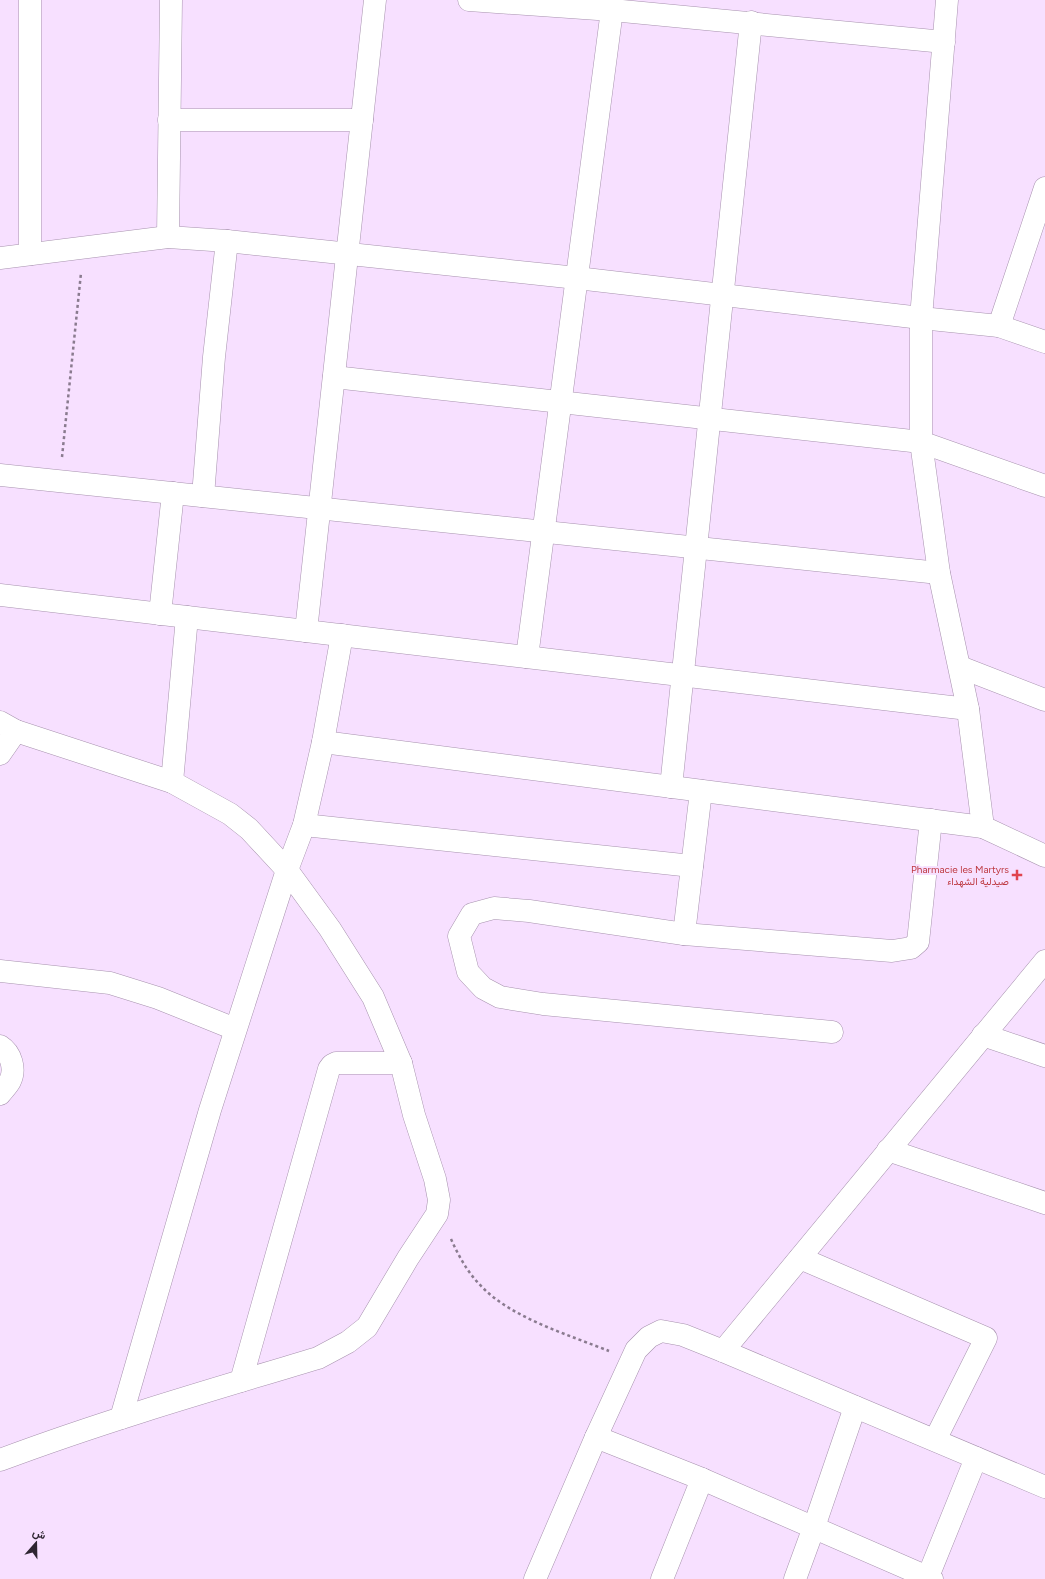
<svg xmlns="http://www.w3.org/2000/svg" width="1045" height="1579" font-family="Figtree,Vazirmatn,sans-serif">
  <style>
    .lines { fill: none; stroke-linecap: round; stroke-linejoin: round }
    .minor-casing { stroke: #a792ae; stroke-width: 23 }
    .path { stroke: #8a7b8f; stroke-width: 2.5; stroke-dasharray: 3 3; stroke-linecap: butt }
    .minor { stroke: #fff; stroke-width: 22 }
    .health-dot { fill: #e0444e; stroke: #f7e0ff; stroke-width: 1.5 }
    .labels { text-anchor: middle; stroke-width: 4; stroke-linejoin: round; paint-order: stroke }
    .health-label { font-size: 10px; fill: #be3a42; stroke: #f7e0ff; text-anchor: end }
  </style>
  <rect width="100%" height="100%" fill="#f7e0ff"/>
  <g class="lines">
    <defs>
      <g id="minor">
        <path d="M 30,0 L 30,254"/>
        <path d="M 469,0 L 612,10 L 944,42"/>
        <path d="M 947,0 L 921,318 L 921,442 L 939,573 L 968,709 L 983,827 L 1045,856"/>
        <path d="M 169,120 L 362,120"/>
        <path d="M 168,237 L 171,0"/>
        <path d="M 0,258 L 168,237 L 227,241 L 577,278 L 921,318 L 999,326 L 1045,342"/>
        <path d="M 999,326 L 1045,188"/>
        <path d="M 334,377 L 921,442 L 1045,486"/>
        <path d="M 0,475 L 939,573"/>
        <path d="M 203,496 L 214,357 L 227,241"/>
        <path d="M 0,595 L 968,709"/>
        <path d="M 160,614 L 173,493"/>
        <path d="M 306,631 L 375,0"/>
        <path d="M 527,657 L 612,10"/>
        <path d="M 960,667 L 1045,700"/>
        <path d="M 0,722 L 16,731 L 172,782 L 230,814 L 249,829 L 287,870 L 330,929 L 373,997 L 401,1063 L 414,1115 L 435,1179 L 439,1200 L 437,1214 L 408,1258 L 367,1327 L 348,1342 L 318,1358 C 211,1390 104,1421 0,1460"/>
        <path d="M 323,742 L 983,827"/>
        <path d="M 0,754 L 16,731"/>
        <path d="M 172,782 L 187,617"/>
        <path d="M 671,787 L 751,22"/>
        <path d="M 304,825 L 692,866"/>
        <path d="M 684,934 L 701,791"/>
        <path d="M 0,971 L 110,983 L 158,998 L 235,1029"/>
        <path d="M 832,1032 L 543,1004 L 500,997 L 483,988 L 468,972 L 459,936 L 472,914 L 494,908 L 529,911 L 684,934 L 892,951 L 911,948 L 918,942 L 931,820"/>
        <path d="M 983,1035 L 1045,1056"/>
        <path d="M 0,1046 C 11,1053 16,1069 10,1081 C 8,1085 3,1090 0,1094"/>
        <path d="M 888,1150 L 1045,1203"/>
        <path d="M 800,1258 L 986,1338 L 935,1440"/>
        <path d="M 723,1351 L 1045,961"/>
        <path d="M 241,1381 L 329,1069 L 332,1065 L 336,1063 L 401,1063"/>
        <path d="M 121,1418 L 210,1110 L 287,870 L 304,825 L 323,742 L 342,635"/>
        <path d="M 596,1437 L 702,1479 L 932,1579"/>
        <path d="M 535,1579 L 596,1437 L 636,1350 L 649,1337 L 661,1331 L 683,1335 L 723,1351 L 1045,1487"/>
        <path d="M 662,1579 L 702,1479"/>
        <path d="M 795,1579 L 814,1527 L 855,1407"/>
        <path d="M 927,1579 L 976,1458"/>
      </g>
    </defs>
    <use href="#minor" class="minor-casing"/>
    <g class="path">
      <path d="M 62,457 L 81,273"/>
      <path d="M 451,1239 C 459,1257 468,1273 482,1287 C 512,1318 569,1335 609,1351"/>
    </g>
    <use href="#minor" class="minor"/>
  </g>
  <path class="health-dot" d="M1015 869h4v4h4v4h-4v4h-4v-4h-4v-4h4z"/>
  <g class="labels">
    <g class="health-label">
      <text x="1009" y="873">Pharmacie les Martyrs<tspan x="1009" dy="12">صيدلية الشهداء</tspan></text>
    </g>
  </g>
  <g transform="translate(36 1543) rotate(20)" stroke="#f7e0ff" stroke-width="3" paint-order="stroke">
  <path d="M0-3L7 15L0 10L-7 15Z" fill="#2e2531"/>
  <text y="-6" font-size="11" font-weight="bold" text-anchor="middle" fill="#2e2531">ش</text>
  </g>
</svg>
